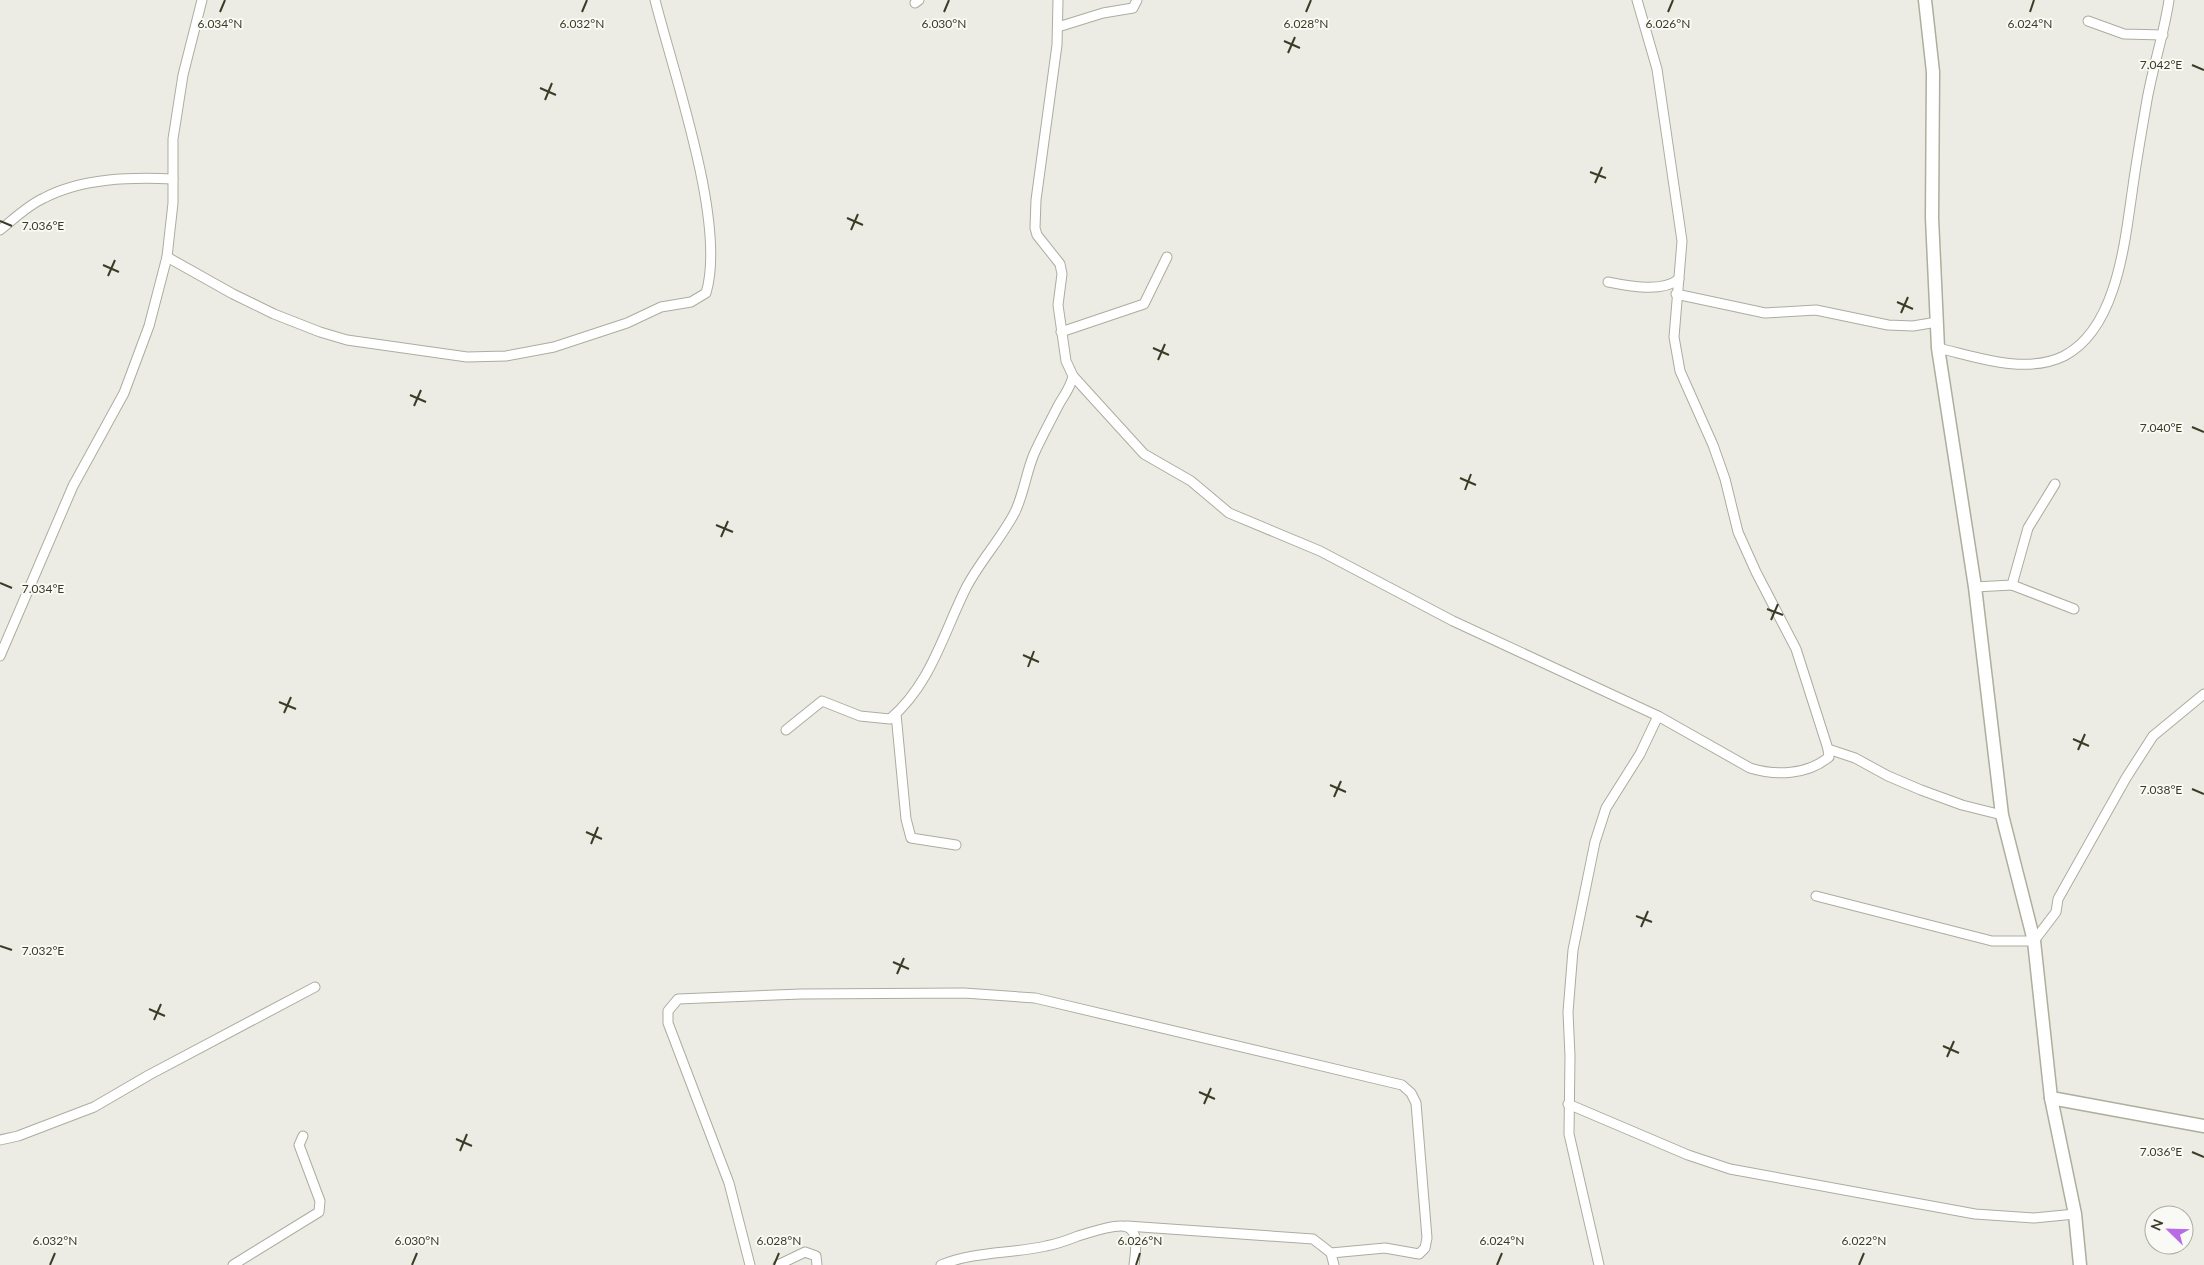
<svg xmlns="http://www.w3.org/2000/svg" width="2204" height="1265" font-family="Lato,sans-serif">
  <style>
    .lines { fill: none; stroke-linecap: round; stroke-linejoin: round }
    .street-casing { stroke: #acad9f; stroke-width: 11 }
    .secondary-casing { stroke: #adae9b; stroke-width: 15 }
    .street { stroke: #fff; stroke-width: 9 }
    .secondary { stroke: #fff; stroke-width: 12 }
    .ticks { fill: none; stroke: #3a3c25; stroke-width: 2 }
    .ticks-label { font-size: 12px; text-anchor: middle; fill: #3a3c25; stroke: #f9f9f5; stroke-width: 4; stroke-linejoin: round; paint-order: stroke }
  </style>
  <rect width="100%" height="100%" fill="#ecece4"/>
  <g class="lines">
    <defs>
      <g id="street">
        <path d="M 1058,0 L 1057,45 L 1036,200 L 1035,228 L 1037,235 L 1060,264 L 1062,274 L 1058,305 L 1066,361 L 1073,376 L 1144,454 L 1191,481 L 1229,513 L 1320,551 L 1453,621 L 1658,716 L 1750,768 C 1776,776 1807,775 1829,757 L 1828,749"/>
        <path d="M 1637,0 L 1657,69 L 1682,241 L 1674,337 L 1680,371 L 1713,445 L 1725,479 L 1738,532 L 1756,572 L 1796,649 L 1828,749 L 1855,758 L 1888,776 L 1921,790 L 1962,805 L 2002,815"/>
        <path d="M 915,3 L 919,0"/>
        <path d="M 2088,21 L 2124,34 L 2163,35"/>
        <path d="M 1058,27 L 1103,13 L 1133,8 L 1137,0"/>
        <path d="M 0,230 C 14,219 28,205 44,198 C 82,178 131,177 173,179"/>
        <path d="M 167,257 L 233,294 L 274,314 L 320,332 L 347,340 L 467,357 L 506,356 L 554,347 L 627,323 L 661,307 L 691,302 L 706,293 C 727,224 673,72 655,0"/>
        <path d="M 1608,282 C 1628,286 1662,293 1679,279"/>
        <path d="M 1676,294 L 1765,313 L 1816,310 L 1888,325 L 1913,326 L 1937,322"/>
        <path d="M 1061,332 L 1144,304 L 1167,257"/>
        <path d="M 1938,348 C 1977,357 2025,375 2064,356 C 2118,328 2125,239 2133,186 C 2137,157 2142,129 2147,100 C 2153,66 2164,34 2169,0"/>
        <path d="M 2012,585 L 2074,609"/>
        <path d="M 1975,587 L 2012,585 L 2028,528 L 2055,484"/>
        <path d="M 0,656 L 73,486 L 124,393 L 149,326 L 167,257 L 173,203 L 173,139 L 183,75 L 202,0"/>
        <path d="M 896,714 L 906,819 L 911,838 L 956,845"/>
        <path d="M 786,730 L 822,701 L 860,716 L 890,719 C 931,684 943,634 966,588 C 980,561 1001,539 1015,512 C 1024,493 1026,473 1034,454 C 1041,438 1050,422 1058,406 C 1064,395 1070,389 1073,376"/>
        <path d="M 1816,896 L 1992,941 L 2034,941 L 2056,912 L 2058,899 L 2126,778 L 2153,736 L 2204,694"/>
        <path d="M 1568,1104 L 1688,1155 L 1730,1169 L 1975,1214 L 2034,1218 L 2075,1214"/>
        <path d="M 0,1140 L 18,1136 L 94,1107 L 149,1075 L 315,987"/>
        <path d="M 1127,1226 L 1313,1239 L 1331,1253"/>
        <path d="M 233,1265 L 319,1212 L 320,1201 L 299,1145 L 303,1136"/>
        <path d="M 750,1265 L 729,1183 L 668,1023 L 668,1011 L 678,999 L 801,994 L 964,993 L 1035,998 L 1402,1085 L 1411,1093 L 1416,1103 L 1427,1238 L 1425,1248 L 1419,1254 L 1385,1248 L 1331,1253 L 1334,1265"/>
        <path d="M 778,1265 L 805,1252 L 816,1256 L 817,1265"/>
        <path d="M 941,1265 C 975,1251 1010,1254 1046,1246 C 1057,1244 1068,1240 1078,1236 C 1088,1233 1117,1223 1127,1227 C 1140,1232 1135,1254 1134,1265"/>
        <path d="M 1599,1265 L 1569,1134 L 1570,1056 L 1568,1012 L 1573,950 L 1595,842 L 1606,808 L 1640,754 L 1658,716"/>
      </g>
      <g id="secondary">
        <path d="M 1925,0 L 1933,72 L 1932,218 L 1938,348 L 1975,587 L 2002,815 L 2034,941 L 2051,1098 L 2075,1214 L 2080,1265"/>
        <path d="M 2051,1098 L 2204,1126"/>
      </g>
    </defs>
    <use href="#street" class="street-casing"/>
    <use href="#secondary" class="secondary-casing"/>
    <use href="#street" class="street"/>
    <use href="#secondary" class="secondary"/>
  </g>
  <path class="ticks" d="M 220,12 L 225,0M 582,12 L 587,0M 944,12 L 949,0M 1306,12 L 1311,0M 1668,12 L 1673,0M 2030,12 L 2034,0M 1284,41 L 1300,48M 1288,53 L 1295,37M 2192,65 L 2204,70M 540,88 L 556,95M 545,100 L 552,83M 1590,172 L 1606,178M 1595,183 L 1602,167M 847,218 L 863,225M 0,221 L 12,226M 851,230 L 858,214M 103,265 L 119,272M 108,276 L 115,260M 1897,302 L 1913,309M 1901,313 L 1908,297M 1153,348 L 1169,355M 1158,360 L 1165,344M 410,395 L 426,402M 414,406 L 421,390M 2192,427 L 2204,432M 1460,478 L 1476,485M 1465,490 L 1471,474M 716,525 L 733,532M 721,537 L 728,521M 0,583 L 12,588M 1767,609 L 1783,615M 1771,620 L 1778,604M 1023,655 L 1039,662M 1028,667 L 1034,651M 279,702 L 296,709M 284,713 L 291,697M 2073,739 L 2089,746M 2078,750 L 2085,734M 1330,785 L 1346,792M 2192,789 L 2204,794M 1334,797 L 1341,781M 586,832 L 602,839M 591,844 L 598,827M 1636,916 L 1652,922M 1641,927 L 1648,911M 0,946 L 12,950M 893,962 L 909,969M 897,974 L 904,958M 149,1009 L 165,1016M 154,1020 L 161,1004M 1943,1046 L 1959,1053M 1947,1057 L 1954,1041M 1199,1092 L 1215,1099M 1204,1104 L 1211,1088M 456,1139 L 472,1146M 460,1151 L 467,1134M 2192,1152 L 2204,1157M 50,1265 L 55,1253M 412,1265 L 417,1253M 774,1265 L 779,1253M 1136,1265 L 1140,1253M 1497,1265 L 1502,1253M 1859,1265 L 1864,1253"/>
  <g class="ticks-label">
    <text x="220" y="28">6.034°N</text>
    <text x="582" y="28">6.032°N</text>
    <text x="944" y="28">6.030°N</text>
    <text x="1306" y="28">6.028°N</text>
    <text x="1668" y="28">6.026°N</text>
    <text x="2030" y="28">6.024°N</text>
    <text x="2161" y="69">7.042°E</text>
    <text x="43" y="230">7.036°E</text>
    <text x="2161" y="432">7.040°E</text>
    <text x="43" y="593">7.034°E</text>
    <text x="2161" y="794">7.038°E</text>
    <text x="43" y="955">7.032°E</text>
    <text x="2161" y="1156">7.036°E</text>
    <text x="55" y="1245">6.032°N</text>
    <text x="417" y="1245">6.030°N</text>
    <text x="779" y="1245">6.028°N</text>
    <text x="1140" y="1245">6.026°N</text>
    <text x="1502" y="1245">6.024°N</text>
    <text x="1864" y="1245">6.022°N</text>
  </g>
  <g transform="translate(2169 1230) rotate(293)"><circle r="24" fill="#f9f9f5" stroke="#adada2"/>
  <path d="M0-4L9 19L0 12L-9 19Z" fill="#b86be4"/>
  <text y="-8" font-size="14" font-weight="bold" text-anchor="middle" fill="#3a3c25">N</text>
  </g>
</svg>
